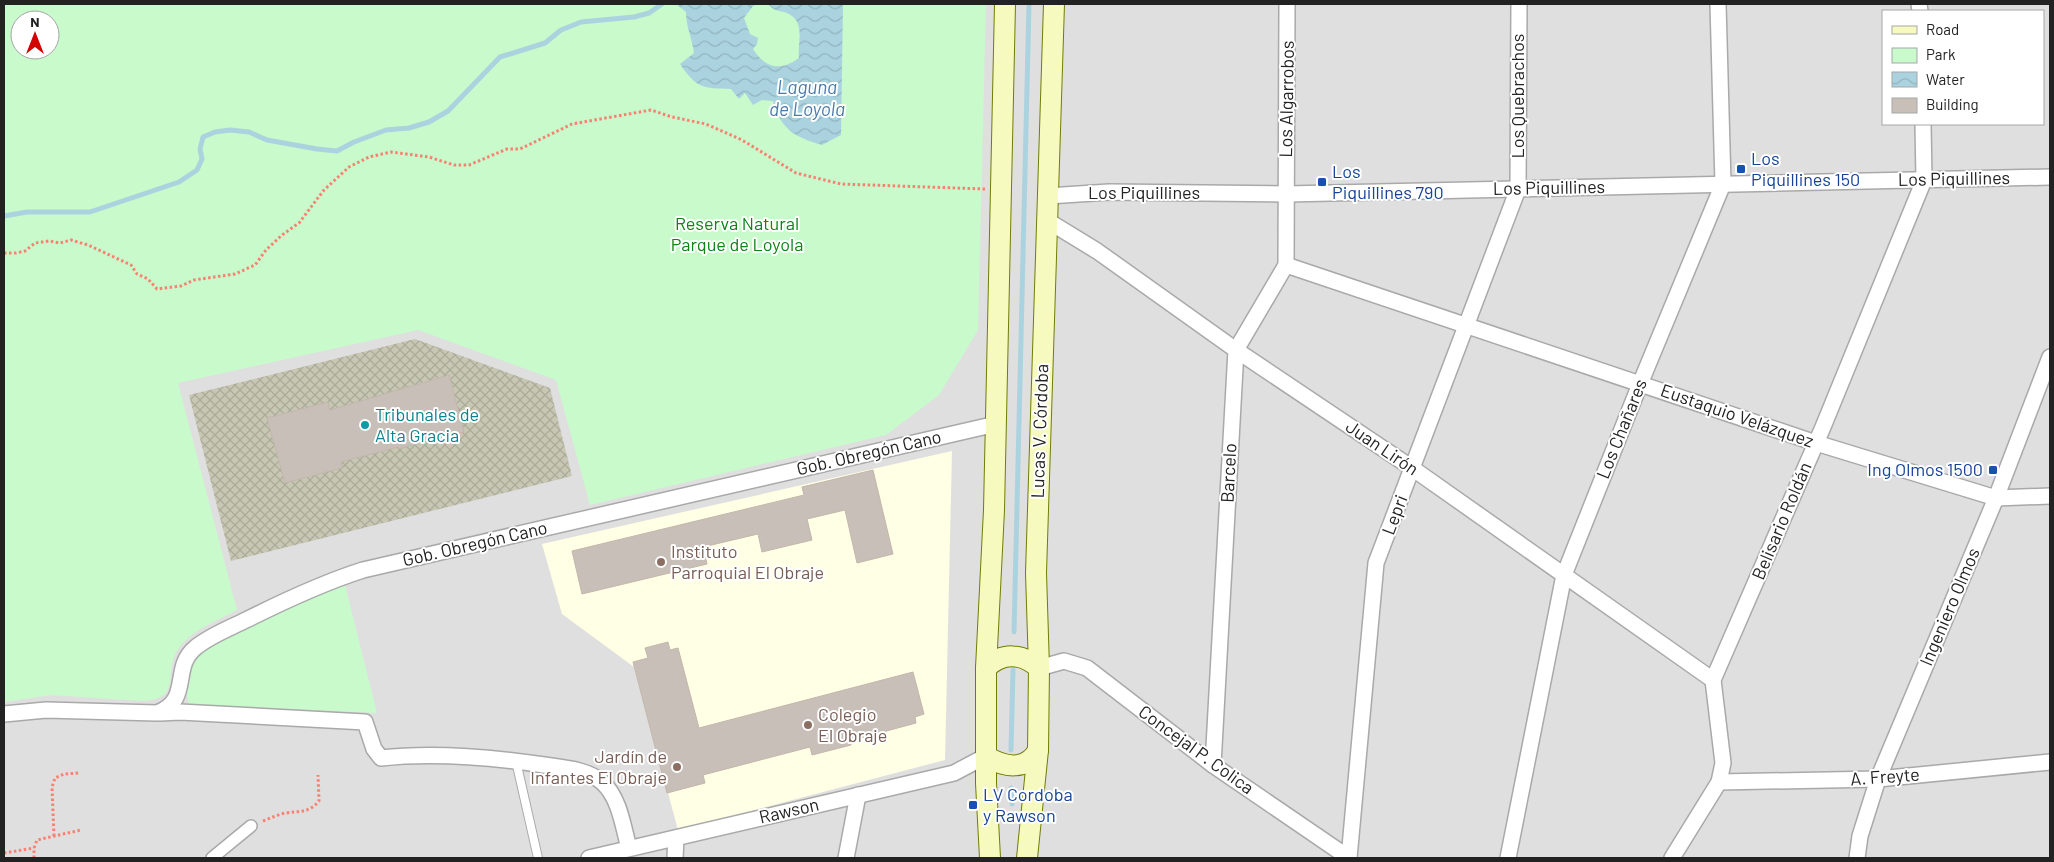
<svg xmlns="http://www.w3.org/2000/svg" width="2054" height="862" font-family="Barlow,sans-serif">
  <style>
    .residential { fill: #e0dfdf; fill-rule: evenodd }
    .education { fill: #ffffe5 }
    .construction { fill: url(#construction-cross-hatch) }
    .park { fill: #c8facc; fill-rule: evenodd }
    .water { fill: url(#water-waves) }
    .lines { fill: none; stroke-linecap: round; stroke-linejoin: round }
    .stream { stroke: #aad3df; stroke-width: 5 }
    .building { fill: #c7bfb8; stroke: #c4b6ab }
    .service-casing { stroke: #a9a9a9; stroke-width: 10 }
    .pedestrian-casing { stroke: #a9a9a9; stroke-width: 14 }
    .minor-casing { stroke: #a9a9a9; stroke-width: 18 }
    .secondary-casing { stroke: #707d05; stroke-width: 22 }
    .path { stroke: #fa8072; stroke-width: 3; stroke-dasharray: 2.5 2.5; stroke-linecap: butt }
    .service { stroke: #fff; stroke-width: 8 }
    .pedestrian { stroke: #fff; stroke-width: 11 }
    .minor { stroke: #fff; stroke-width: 15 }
    .secondary { stroke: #f7fabf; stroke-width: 20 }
    .transit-dot { fill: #1a4fb4; stroke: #fff; stroke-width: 2 }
    .culture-dot { fill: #0f9aa8; stroke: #fff; stroke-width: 2 }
    .education-dot { fill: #8d6e63; stroke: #fff; stroke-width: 2 }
    .labels { text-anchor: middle; stroke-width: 4; stroke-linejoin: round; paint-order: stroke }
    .street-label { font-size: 18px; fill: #222; stroke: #fff }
    .transit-label { font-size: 18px; fill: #164399; stroke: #fff; text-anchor: start }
    .park-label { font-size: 18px; fill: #0c8416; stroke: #fff }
    .culture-label { font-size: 18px; fill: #0d838f; stroke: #fff; text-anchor: start }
    .education-label { font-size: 18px; fill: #785e54; stroke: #fff; text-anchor: start }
    .water-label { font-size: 19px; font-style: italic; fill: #4a7aab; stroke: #fff }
  </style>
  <defs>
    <pattern id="construction-cross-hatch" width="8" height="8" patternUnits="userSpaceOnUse" patternTransform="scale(1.25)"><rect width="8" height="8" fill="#c7c7b4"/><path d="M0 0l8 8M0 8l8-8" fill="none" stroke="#abab9a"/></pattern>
    <pattern id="water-waves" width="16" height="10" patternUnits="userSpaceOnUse" patternTransform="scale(1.25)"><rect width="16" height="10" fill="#aad3df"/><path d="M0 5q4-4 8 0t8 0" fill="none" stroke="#92b5bf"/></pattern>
  </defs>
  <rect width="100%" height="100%" fill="#f2efe9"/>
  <path class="residential" d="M 4,4 L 2050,4 L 2050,858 L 4,858 ZM 1883,11 L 2043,11 L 2043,124 L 1883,124 ZM 20,20 L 50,20 L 50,50 L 20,50 Z"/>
  <path class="education" d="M 952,451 L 945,760 L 678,830 L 634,667 L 562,614 L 542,544 Z"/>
  <path class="construction" d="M 415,339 L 550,388 L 572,476 L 231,561 L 189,395 Z"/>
  <g class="park">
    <path d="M 4,4 L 986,4 L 978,330 L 939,395 L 886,435 L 590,505 L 556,380 L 418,330 L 178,383 L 237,610 C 217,621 193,629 179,648 C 161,672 185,699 142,701 L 51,695 L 4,702 ZM 20,20 L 50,20 L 50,50 L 20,50 Z"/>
    <path d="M 345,585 L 377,713 L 189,704 C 187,699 187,694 187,689 C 188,669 194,657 210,645 L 303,600 Z"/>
  </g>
  <path class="water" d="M 676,4 L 758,4 L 753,6 L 744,18 L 750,34 L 758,38 L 757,44 L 753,49 C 765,68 780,72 799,58 C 797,44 806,23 789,14 C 779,9 777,14 768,4 L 843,4 L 841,135 L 822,145 C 795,137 781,130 773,101 L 762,100 L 753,105 L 745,93 L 739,99 L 731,89 C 703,88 697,89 680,64 L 694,53 C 692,38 686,27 686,12 Z"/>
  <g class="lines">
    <g class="stream">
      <path d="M 4,216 L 27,212 L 90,212 L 179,182 L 197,170 L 202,159 L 200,149 L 203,137 L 215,132 L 230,130 L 249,132 L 267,140 L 317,149 L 337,151 L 354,142 L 386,130 L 409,128 L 429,122 L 448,111 L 500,57 L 545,43 L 561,30 L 581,22 L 634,17 L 649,13 L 662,4"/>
      <path d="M 1014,632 L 1029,4"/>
      <path d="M 1011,750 L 1013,670"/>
      <path d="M 1011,788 L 1012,804"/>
    </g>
  </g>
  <g class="building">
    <path d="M 449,375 L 464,432 L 398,449 L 398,447 L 341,462 L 342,468 L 285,483 L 267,418 L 328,402 L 330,410 Z"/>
    <path d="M 873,470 L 893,554 L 857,563 L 845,510 L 807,519 L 812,540 L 762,552 L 758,534 L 703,547 L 707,564 L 582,594 L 572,551 L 804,495 L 802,487 Z"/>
    <path d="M 668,642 L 670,650 L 678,648 L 699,728 L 913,672 L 924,714 L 915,717 L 916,723 L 850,741 L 851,745 L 812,755 L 810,747 L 703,775 L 705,783 L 667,793 L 633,662 L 648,658 L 645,648 Z"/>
  </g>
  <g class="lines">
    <defs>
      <path id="service" d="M 516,761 L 538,858"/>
      <path id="pedestrian" d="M 212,858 L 251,826"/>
      <g id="minor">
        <path d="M 1919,4 L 1920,11"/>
        <path d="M 1048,196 L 1109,192 L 1286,194 L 2050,177"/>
        <path d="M 1048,221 L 1097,251 L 1236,350 L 1412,468 L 1713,680"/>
        <path d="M 1286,265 L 1816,443 L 1996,498 L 2050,496"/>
        <path d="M 1039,668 L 1064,661 L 1087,668 L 1213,765 L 1349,858"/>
        <path d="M 160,713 L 180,712 L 365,722 L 374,749 L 381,758 C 435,752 490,757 544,765 C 564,768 586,769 602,782 C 620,798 623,827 629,848"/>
        <path d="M 4,714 L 46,710 L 157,713 C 192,700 171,668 195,648 C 209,636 230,628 246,620 C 284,601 322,583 363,570 L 996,424"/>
        <path d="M 1213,765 L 1236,350 L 1286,265 L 1287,4"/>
        <path d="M 1719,782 L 1878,779 L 2050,762"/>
        <path d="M 589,858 L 954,773 L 986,756"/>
        <path d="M 675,858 L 676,838"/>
        <path d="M 846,858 L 858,795"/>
        <path d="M 1349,858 L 1376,563 L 1518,189 L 1519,4"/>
        <path d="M 1508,858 L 1564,575 L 1640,384 L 1723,184 L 1718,4"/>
        <path d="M 1672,858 L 1719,782 L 1723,763 L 1713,680 L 1823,427 L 1924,180 L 1923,124"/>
        <path d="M 1857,858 L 1860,836 L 1878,779 L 1996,498 L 2050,357"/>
      </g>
      <g id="secondary">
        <path d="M 986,668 C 1002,652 1022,653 1039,668"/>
        <path d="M 986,756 C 1003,767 1027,772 1038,750"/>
        <path d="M 990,858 L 986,783 L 986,668 L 994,510 L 1005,4"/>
        <path d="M 1027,858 L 1038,750 L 1039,668 L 1036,573 L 1054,4"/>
      </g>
    </defs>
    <use href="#service" class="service-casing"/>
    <use href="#pedestrian" class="pedestrian-casing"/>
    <use href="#minor" class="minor-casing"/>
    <use href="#secondary" class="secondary-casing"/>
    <g class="path">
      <path d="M 4,253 L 16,253 L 25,251 L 35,243 L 49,241 L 60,243 L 71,240 L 88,245 L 131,265 L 137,274 L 148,279 L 157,289 L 181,286 L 194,280 L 235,274 L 255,265 L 266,250 L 282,235 L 299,223 L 324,190 L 349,167 L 369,157 L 391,152 L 429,157 L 454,165 L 469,165 L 507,149 L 520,149 L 572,124 L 651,110 L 672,117 L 706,124 L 742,140 L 796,173 L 841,184 L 985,189"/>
      <path d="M 263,821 C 271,818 279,814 286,813 C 300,811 309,813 319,801 L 318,775"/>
      <path d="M 54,836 L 52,787 L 55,778 L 64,774 L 80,773"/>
      <path d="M 4,853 L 34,848"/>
      <path d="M 34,858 L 34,848 L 37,840 L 81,830"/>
    </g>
    <use href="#service" class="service"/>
    <use href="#pedestrian" class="pedestrian"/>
    <use href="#minor" class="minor"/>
    <use href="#secondary" class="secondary"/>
  </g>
  <g class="transit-dot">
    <rect x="1736" y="164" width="10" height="10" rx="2.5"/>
    <rect x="1317" y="177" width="10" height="10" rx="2.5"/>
    <rect x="1988" y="465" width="10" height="10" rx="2.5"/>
    <rect x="968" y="800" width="10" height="10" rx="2.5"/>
  </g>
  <circle class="culture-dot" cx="365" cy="425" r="5"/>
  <g class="education-dot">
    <circle cx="661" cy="562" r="5"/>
    <circle cx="808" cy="725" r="5"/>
    <circle cx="677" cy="767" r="5"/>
  </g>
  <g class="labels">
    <g class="street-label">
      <text transform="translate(1518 96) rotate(-90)" y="6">Los Quebrachos</text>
      <text transform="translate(1287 99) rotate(-89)" y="6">Los Algarrobos</text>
      <text transform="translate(1954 179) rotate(-1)" y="6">Los Piquillines</text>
      <text transform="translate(1549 188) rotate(-1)" y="6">Los Piquillines</text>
      <text x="1144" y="199">Los Piquillines</text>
      <text transform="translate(1737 416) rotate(19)" y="6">Eustaquio Velázquez</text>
      <text transform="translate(1622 429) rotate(-68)" y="6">Los Chañares</text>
      <text transform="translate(1040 431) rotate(-88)" y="6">Lucas V. Córdoba</text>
      <text transform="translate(1382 448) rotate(34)" y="6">Juan Lirón</text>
      <text transform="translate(869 453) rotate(-13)" y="6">Gob. Obregón Cano</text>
      <text transform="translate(1229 473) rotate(-87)" y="6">Barcelo</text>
      <text transform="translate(1395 515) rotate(-69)" y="6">Lepri</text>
      <text transform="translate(1782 521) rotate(-67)" y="6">Belisario Roldán</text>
      <text transform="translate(475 544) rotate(-13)" y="6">Gob. Obregón Cano</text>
      <text transform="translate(1950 607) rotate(-67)" y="6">Ingeniero Olmos</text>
      <text transform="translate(1196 750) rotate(36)" y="6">Concejal P. Colica</text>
      <text transform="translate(1885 777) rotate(-4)" y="6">A. Freyte</text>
      <text transform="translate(789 811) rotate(-13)" y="6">Rawson</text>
    </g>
    <g class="transit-label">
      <text x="1751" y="165">Los<tspan x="1751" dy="21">Piquillines 150</tspan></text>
      <text x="1332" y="178">Los<tspan x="1332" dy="21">Piquillines 790</tspan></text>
      <text x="1983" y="476" text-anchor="end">Ing Olmos 1500</text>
      <text x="983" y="801">LV Cordoba<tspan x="983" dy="21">y Rawson</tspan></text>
    </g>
    <g class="park-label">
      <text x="737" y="230">Reserva Natural<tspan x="737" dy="21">Parque de Loyola</tspan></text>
    </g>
    <g class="culture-label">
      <text x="375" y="421">Tribunales de<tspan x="375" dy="21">Alta Gracia</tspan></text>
    </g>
    <g class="education-label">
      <text x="671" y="558">Instituto<tspan x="671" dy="21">Parroquial El Obraje</tspan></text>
      <text x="818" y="721">Colegio<tspan x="818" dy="21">El Obraje</tspan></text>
      <text x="667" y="763" text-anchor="end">Jardín de<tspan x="667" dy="21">Infantes El Obraje</tspan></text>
    </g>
    <g class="water-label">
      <text x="807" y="94">Laguna<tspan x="807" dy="22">de Loyola</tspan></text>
    </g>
  </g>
  <rect width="2054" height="862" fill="none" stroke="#222222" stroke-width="10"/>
  <rect x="1882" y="10" width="162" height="115" fill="#ffffff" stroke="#a7a7a7"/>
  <rect x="1892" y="26" width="25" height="8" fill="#f7fabf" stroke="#a7a7a7"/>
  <text x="1926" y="35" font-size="15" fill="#222222">Road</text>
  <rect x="1892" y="48" width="25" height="15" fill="#c8facc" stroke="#a7a7a7"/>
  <text x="1926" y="60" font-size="15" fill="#222222">Park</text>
  <rect x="1892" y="72" width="25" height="15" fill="url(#water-waves)" stroke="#a7a7a7"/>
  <text x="1926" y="85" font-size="15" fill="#222222">Water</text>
  <rect x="1892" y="98" width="25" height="15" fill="#c7bfb8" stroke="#a7a7a7"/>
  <text x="1926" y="110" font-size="15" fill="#222222">Building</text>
  <g transform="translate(35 35)"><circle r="24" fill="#ffffff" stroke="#a7a7a7"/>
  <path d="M0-4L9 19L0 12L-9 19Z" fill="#d40000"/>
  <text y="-8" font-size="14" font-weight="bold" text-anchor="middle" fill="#222222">N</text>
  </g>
</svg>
